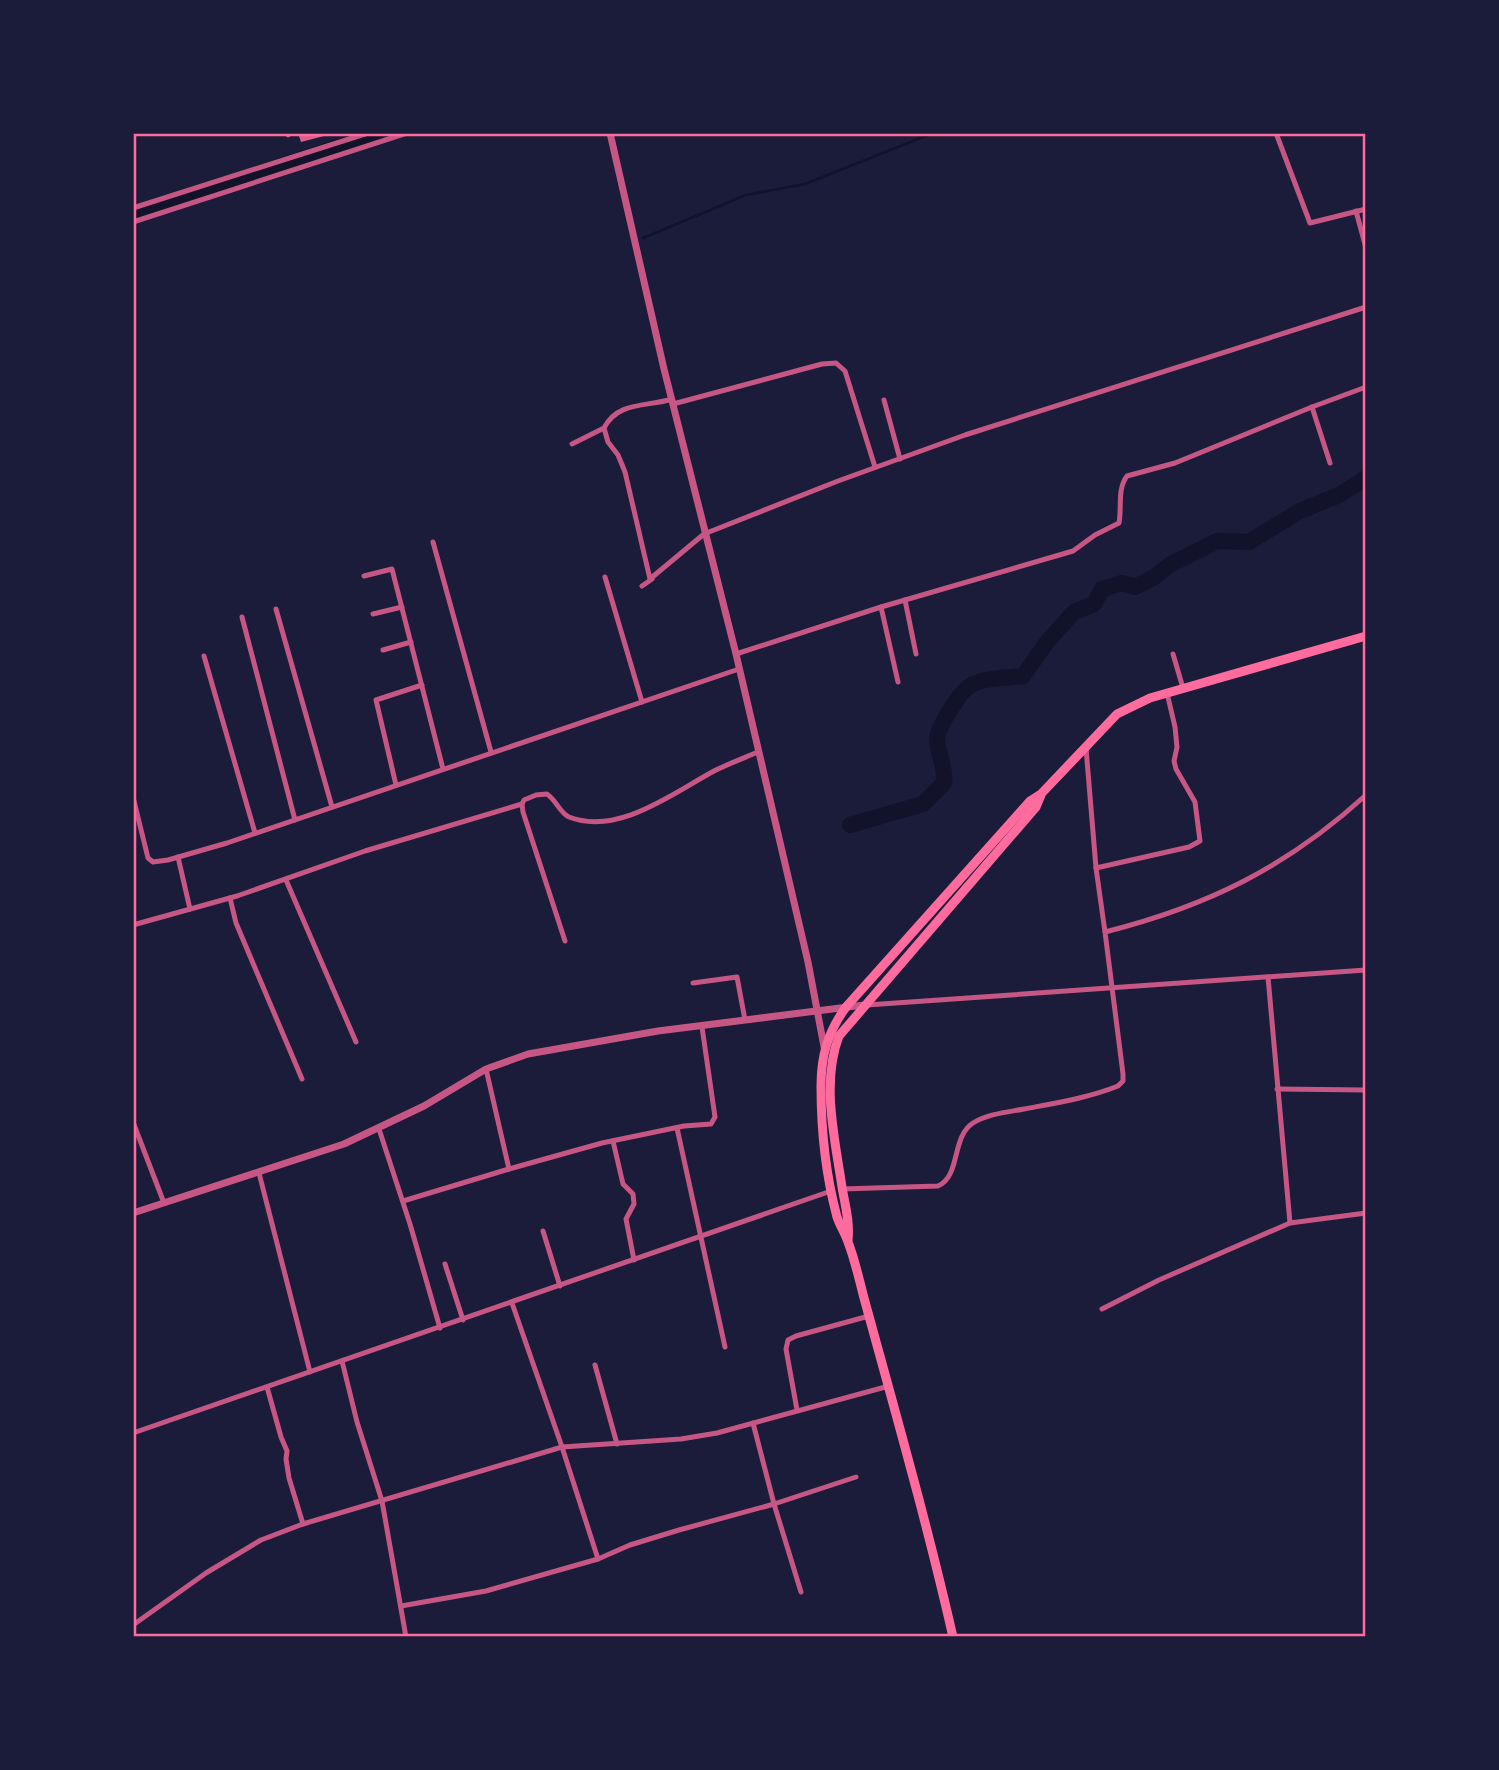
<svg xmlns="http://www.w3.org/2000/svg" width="1499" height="1770" font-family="Quicksand,sans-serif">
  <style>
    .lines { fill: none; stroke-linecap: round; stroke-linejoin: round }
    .stream { stroke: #12122b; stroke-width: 2.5 }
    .river { stroke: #12122b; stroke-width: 16 }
    .building { fill: #dd5f8e }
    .minor { stroke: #c65784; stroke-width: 5 }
    .tertiary { stroke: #c65784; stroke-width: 7 }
    .trunk { stroke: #ff6b9d; stroke-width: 9 }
    .neatline { fill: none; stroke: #ff6b9d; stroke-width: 2.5 }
  </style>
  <rect width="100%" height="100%" fill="#1b1b3a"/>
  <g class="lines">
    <path class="stream" d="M 643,238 L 746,195 L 805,184 L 933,133"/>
    <g class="river">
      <path d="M 133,215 L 381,133"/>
      <path d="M 850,825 L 923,804 L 944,783 C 946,768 938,755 937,740 C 936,729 960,692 970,686 C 984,677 1008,678 1023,676 L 1047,642 L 1074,612 L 1094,604 L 1102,589 L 1122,583 L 1135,587 L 1153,578 L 1171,564 L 1217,541 L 1249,542 L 1298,512 L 1339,495 L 1366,478"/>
    </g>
  </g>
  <path class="building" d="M 298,133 L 323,133 L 324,136 L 301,142 Z"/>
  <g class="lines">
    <g class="minor">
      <path d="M 287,133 L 288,135"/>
      <path d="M 1276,133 L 1310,223 L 1366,209"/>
      <path d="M 133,208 L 368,133"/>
      <path d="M 1356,211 L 1366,248"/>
      <path d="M 133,222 L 407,133"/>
      <path d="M 672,399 C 647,407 618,401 604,428 L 608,442 L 618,455 L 625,472 L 650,579 L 704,534 L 838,481 L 965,435 L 1366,307"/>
      <path d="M 884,400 L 900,459"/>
      <path d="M 673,404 L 822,364 L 836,363 L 845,371 L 875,467"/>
      <path d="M 1312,407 L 1330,463"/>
      <path d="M 572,444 L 604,428"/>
      <path d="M 433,542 L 491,752"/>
      <path d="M 364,576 L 392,569 L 443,769"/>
      <path d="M 605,577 L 642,702"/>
      <path d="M 642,586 L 652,579"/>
      <path d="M 905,600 L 916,654"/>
      <path d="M 881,607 L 898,682"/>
      <path d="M 276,609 L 332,807"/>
      <path d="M 373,614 L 402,607"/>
      <path d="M 242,617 L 295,820"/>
      <path d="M 383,650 L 411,642"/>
      <path d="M 736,654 L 881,607 L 1073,551 L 1095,535 L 1119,523 C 1122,508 1117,489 1127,476 L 1175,463 L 1312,407 L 1366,387"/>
      <path d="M 1173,654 L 1183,688"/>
      <path d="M 204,656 L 255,833"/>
      <path d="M 1086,748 L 1096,868 L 1105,932"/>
      <path d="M 396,785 L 376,700 L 422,685"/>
      <path d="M 133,797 L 148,858 L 153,862 L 168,860 L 227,843 L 739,669"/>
      <path d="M 178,857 L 190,909"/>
      <path d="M 1096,868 L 1189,847 L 1200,841 L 1195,802 L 1176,769 L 1174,761 L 1177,747 L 1175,727 L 1167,693"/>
      <path d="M 286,880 L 356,1042"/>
      <path d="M 230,898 L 236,923 L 302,1079"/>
      <path d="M 133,925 L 237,896 L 365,851 L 522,804"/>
      <path d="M 565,941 L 523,812 L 522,804 L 524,800 L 536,795 L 547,794 C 556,800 560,813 569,817 C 618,836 673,793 714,771 C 728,764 744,758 758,752"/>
      <path d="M 1268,977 L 1290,1223"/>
      <path d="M 693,983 L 737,977 L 745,1020"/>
      <path d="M 867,1005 L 1366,970"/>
      <path d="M 1277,1089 L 1366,1090"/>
      <path d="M 133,1122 L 164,1203"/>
      <path d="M 677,1128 L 725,1347"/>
      <path d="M 379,1129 L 410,1224 L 440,1328"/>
      <path d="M 613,1141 L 623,1184 L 633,1194 L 634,1204 L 626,1219 L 634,1260"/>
      <path d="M 509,1169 L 602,1143 L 684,1126 L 711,1124 L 715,1117 L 702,1027"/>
      <path d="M 259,1173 L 310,1372"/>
      <path d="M 842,1189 L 938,1186 C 961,1176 951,1137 973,1123 C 987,1114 1008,1112 1024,1109 C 1056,1103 1088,1098 1118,1086 L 1123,1081 L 1123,1074 L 1105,932 C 1208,906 1287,867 1366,795"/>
      <path d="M 403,1201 L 509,1169 L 486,1069"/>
      <path d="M 543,1231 L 560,1286"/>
      <path d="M 445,1264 L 463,1320"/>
      <path d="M 512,1303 L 562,1447 L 598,1559"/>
      <path d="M 1102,1309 L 1159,1280 L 1290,1223 L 1366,1213"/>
      <path d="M 342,1361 L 357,1422 L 382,1501 L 406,1637"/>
      <path d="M 595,1365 L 617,1444"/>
      <path d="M 267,1387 L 281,1437 L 287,1451 L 286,1459 L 289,1478 L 303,1524"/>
      <path d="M 797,1410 L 786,1349 L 788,1340 L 796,1336 L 869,1316"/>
      <path d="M 753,1423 L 774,1504 L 801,1592"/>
      <path d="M 133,1433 L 831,1191"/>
      <path d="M 401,1606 L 486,1591 L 598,1559 L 630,1545 L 679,1530 L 774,1504 L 856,1477"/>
      <path d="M 133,1625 L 206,1573 L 261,1540 L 303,1524 L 562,1447 L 681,1439 L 717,1433 L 889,1386"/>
    </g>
    <g class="tertiary">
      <path d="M 610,133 L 664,369 L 736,654 L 808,962 L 825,1052"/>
      <path d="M 133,1213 L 344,1144 L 424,1106 L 486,1069 L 528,1054 L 658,1031 L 864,1005"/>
    </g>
    <g class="trunk">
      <path d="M 848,1240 C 850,1222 845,1205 842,1187 C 835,1139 821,1083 839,1036 L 1036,807 L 1041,795"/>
      <path d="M 953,1637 C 927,1523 895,1411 864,1298 C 859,1279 855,1260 848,1242 C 845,1233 840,1226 837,1217 C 826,1176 821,1129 821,1086 C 821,1055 828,1032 846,1007 L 1030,801 L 1041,794 L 1117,714 L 1150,698 L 1366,636"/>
    </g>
  </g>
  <rect width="1499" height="1770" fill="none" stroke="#1b1b3a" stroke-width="270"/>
  <rect x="135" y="135" width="1229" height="1500" class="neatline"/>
</svg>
